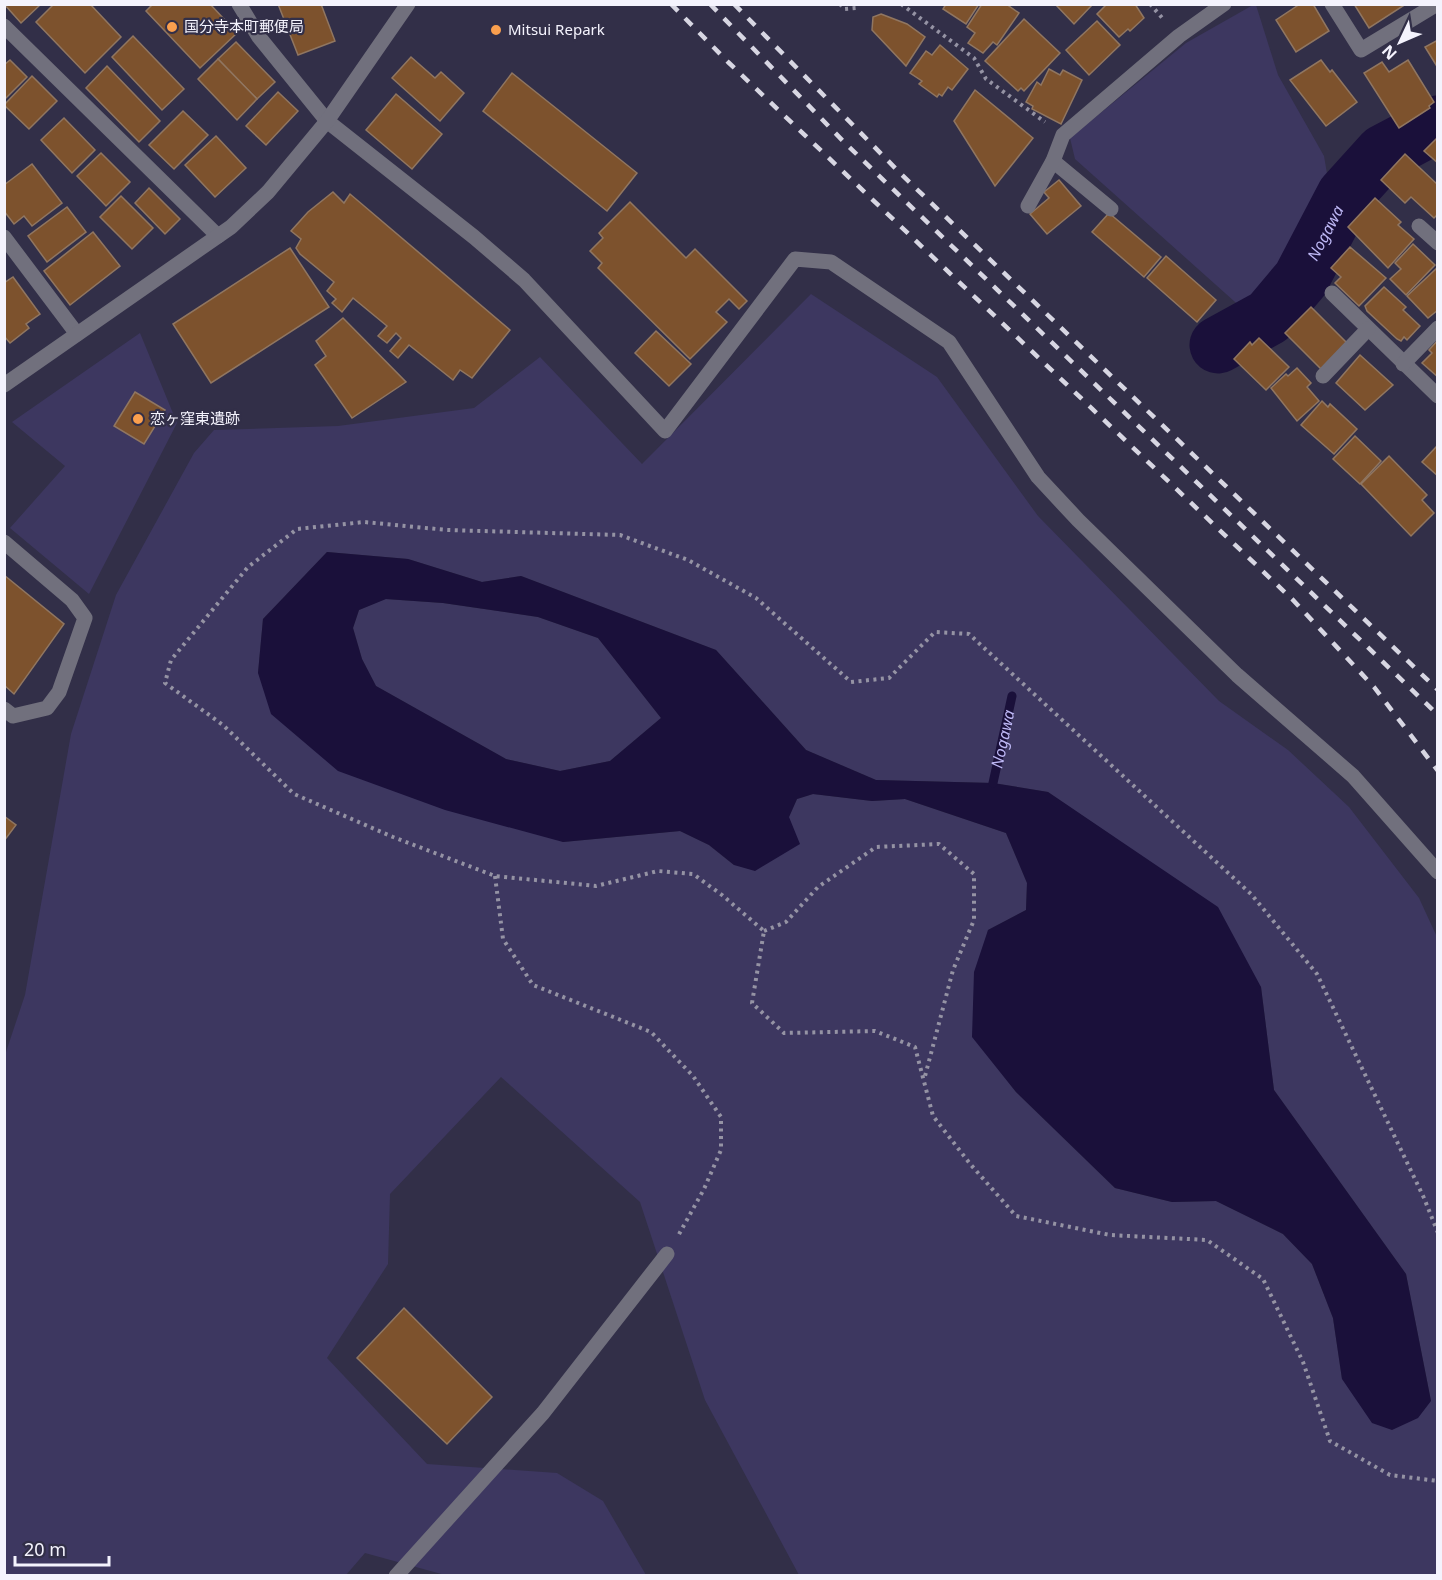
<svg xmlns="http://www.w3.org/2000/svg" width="1442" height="1580" font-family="'Noto Sans','Noto Sans JP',sans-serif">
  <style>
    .green { fill: #3d3760; fill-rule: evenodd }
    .water { fill: #1a103a; fill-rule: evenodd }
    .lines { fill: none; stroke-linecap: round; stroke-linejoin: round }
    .stream { stroke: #1a103a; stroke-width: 9 }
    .river { stroke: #1a103a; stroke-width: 57 }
    .building { fill: #7d522d; stroke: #907661; stroke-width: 1.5 }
    .path { stroke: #9593a4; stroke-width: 4; stroke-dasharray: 3 4.5; stroke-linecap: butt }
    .minor { stroke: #71707d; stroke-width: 15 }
    .rail { stroke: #d7d6e2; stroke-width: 4.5; stroke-dasharray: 10 10; stroke-linecap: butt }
    .poi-dot { fill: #fa9f4e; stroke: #322f48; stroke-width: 2 }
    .labels { text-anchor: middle; stroke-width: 4.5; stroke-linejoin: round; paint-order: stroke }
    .poi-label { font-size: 15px; fill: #f4f3fd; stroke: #322f48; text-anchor: start }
    .water-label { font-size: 16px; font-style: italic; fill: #bdb7f4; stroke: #322f48 }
  </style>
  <rect width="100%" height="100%" fill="#322f48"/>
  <g class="green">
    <path d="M 1253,5 L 1256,5 L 1278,75 L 1324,156 L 1330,191 L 1275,295 L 1244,310 L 1075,159 L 1070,138 L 1186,43 Z"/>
    <path d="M 811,294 L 937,377 L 1038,516 L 1219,701 L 1288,750 L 1349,807 L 1419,898 L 1437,937 L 1437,1575 L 799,1575 L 705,1400 L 640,1202 L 501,1077 L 390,1194 L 388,1264 L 327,1358 L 427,1464 L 557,1473 L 603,1501 L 646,1575 L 445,1575 L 365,1553 L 346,1575 L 5,1576 L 5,1055 L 25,995 L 71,734 L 116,595 L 194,453 L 214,430 L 338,426 L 474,408 L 540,357 L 642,464 ZM 327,552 L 408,559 L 482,582 L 521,576 L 716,650 L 806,750 L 876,780 L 993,783 L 1048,792 L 1112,836 L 1261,987 L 1274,1090 L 1406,1274 L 1431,1401 L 1342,1379 L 1333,1318 L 1312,1264 L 1283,1234 L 1216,1201 L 1172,1202 L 1115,1188 L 1016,1092 L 973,1037 L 988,930 L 1026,910 L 1027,883 L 1006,833 L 905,799 L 872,801 L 813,794 L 797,799 L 789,817 L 734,865 L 709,845 L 680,831 L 563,842 L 258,673 L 263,619 Z"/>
    <path d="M 140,333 L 177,423 L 89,594 L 10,528 L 65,466 L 12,422 Z"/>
    <path d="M 385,599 L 443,603 L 538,617 L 598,638 L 661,718 L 610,761 L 560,771 L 506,759 L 376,686 L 362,659 L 353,628 L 359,610 Z"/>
  </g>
  <path class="water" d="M 327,552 L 408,559 L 482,582 L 521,576 L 716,650 L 806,750 L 876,780 L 993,783 L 1048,792 L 1218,907 L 1261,987 L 1274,1090 L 1406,1274 L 1431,1401 L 1418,1418 L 1392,1430 L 1372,1423 L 1342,1379 L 1333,1318 L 1312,1264 L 1283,1234 L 1216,1201 L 1172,1202 L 1115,1188 L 1016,1092 L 972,1037 L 974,972 L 988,930 L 1026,910 L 1027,883 L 1006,833 L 905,799 L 872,801 L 813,794 L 797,799 L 789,817 L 800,844 L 755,871 L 734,865 L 709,845 L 680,831 L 563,842 L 445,810 L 338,771 L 271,714 L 258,673 L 263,619 ZM 386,599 L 443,603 L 538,617 L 598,638 L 661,718 L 610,761 L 560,771 L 506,759 L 376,686 L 362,659 L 353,628 L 359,610 Z"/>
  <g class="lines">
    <path class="stream" id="s1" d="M 993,783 L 1012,696"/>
    <path class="river" id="s2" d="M 1218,345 L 1269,317 L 1301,279 L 1345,195 L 1383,153 L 1438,124"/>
  </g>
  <g class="building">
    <path d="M 4,4 L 41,4 L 21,23 Z"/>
    <path d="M 54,4 L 90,4 L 121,37 L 85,73 L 36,22 Z"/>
    <path d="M 153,4 L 210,4 L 237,33 L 200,68 L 146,11 Z"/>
    <path d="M 278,4 L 321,4 L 335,41 L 298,55 Z"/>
    <path d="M 946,4 L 979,4 L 966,24 L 943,9 Z"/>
    <path d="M 982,4 L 1006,4 L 1019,13 L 997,45 L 993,42 L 983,53 L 968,43 L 975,33 L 967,27 Z"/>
    <path d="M 1055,4 L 1093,4 L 1074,24 Z"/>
    <path d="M 1107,4 L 1135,4 L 1144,18 L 1130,31 L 1128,29 L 1119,37 L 1097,14 Z"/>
    <path d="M 1300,4 L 1313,4 L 1329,31 L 1296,52 L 1276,20 Z"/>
    <path d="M 1354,4 L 1406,4 L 1369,28 Z"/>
    <path d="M 881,14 L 907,24 L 925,37 L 906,66 L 872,30 L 873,17 Z"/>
    <path d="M 1024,19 L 1060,53 L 1024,91 L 1021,88 L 1018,91 L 985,61 Z"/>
    <path d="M 1097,21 L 1120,45 L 1089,75 L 1066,50 Z"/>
    <path d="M 133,36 L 184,89 L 162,110 L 112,57 Z"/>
    <path d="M 1438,40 L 1438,68 L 1425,47 Z"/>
    <path d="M 236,42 L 275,82 L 257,99 L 218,59 Z"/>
    <path d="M 940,45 L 968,69 L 952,90 L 948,87 L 942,96 L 939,94 L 937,97 L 919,84 L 922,81 L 910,73 L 926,51 L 932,55 Z"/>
    <path d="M 411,57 L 435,78 L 441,72 L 464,93 L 440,121 L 392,78 Z"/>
    <path d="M 218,59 L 257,99 L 237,120 L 198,79 Z"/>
    <path d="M 10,60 L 27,77 L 4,100 L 4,65 Z"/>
    <path d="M 1321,60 L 1330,72 L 1332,70 L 1357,102 L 1326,126 L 1290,80 Z"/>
    <path d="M 1408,60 L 1434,102 L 1429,106 L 1430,108 L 1399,128 L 1364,73 L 1382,62 L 1389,72 Z"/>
    <path d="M 107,66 L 160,121 L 139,142 L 86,88 Z"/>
    <path d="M 1049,69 L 1060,75 L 1063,70 L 1082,80 L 1061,124 L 1032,109 L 1033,106 L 1026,102 L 1037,82 L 1041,85 Z"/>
    <path d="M 512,73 L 637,173 L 607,211 L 483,111 Z"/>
    <path d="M 32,76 L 57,101 L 29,129 L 4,105 Z"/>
    <path d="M 975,90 L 1033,138 L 995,186 L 954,121 Z"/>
    <path d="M 278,92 L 298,111 L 266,145 L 246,126 Z"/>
    <path d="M 396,94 L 442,134 L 412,169 L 366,130 Z"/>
    <path d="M 183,111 L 208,135 L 174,169 L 149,145 Z"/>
    <path d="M 64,118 L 95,150 L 72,173 L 41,140 Z"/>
    <path d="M 216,136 L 246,168 L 215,197 L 185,165 Z"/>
    <path d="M 1437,138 L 1438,139 L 1438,163 L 1424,151 Z"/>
    <path d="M 101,153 L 130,182 L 106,206 L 77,176 Z"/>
    <path d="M 1405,154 L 1438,185 L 1438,214 L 1434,218 L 1411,197 L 1405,203 L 1381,180 Z"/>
    <path d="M 32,164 L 62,203 L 32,226 L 24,216 L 14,224 L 4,211 L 4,185 Z"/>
    <path d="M 1059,180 L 1081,206 L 1047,234 L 1030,214 L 1049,198 L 1044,192 Z"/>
    <path d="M 149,188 L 180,219 L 165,234 L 135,203 Z"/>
    <path d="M 333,192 L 344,203 L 350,194 L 510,330 L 472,378 L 460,370 L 453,380 L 409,345 L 398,358 L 390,351 L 401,338 L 396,333 L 387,343 L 378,336 L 387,326 L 353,298 L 342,312 L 332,303 L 336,299 L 327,291 L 334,282 L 300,254 L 296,248 L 301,239 L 291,231 L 308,212 Z"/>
    <path d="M 121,196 L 153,228 L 132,249 L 100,217 Z"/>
    <path d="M 1375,198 L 1401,222 L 1398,225 L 1414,239 L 1388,268 L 1348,227 Z"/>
    <path d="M 630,202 L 686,258 L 695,249 L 747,301 L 739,309 L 729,299 L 716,312 L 727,322 L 690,359 L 598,268 L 602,263 L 590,251 L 603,238 L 599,233 Z"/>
    <path d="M 67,207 L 86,232 L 47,262 L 28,236 Z"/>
    <path d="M 1109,213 L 1161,257 L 1144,277 L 1092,232 Z"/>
    <path d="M 93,232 L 120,266 L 70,305 L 44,271 Z"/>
    <path d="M 1413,244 L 1435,265 L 1406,295 L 1390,279 L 1401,269 L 1395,263 Z"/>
    <path d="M 1350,247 L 1386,278 L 1359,306 L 1335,283 L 1341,277 L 1331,268 Z"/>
    <path d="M 290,248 L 329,307 L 211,383 L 173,324 Z"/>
    <path d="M 1166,256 L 1216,300 L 1197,322 L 1147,278 Z"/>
    <path d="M 1437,268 L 1438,310 L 1428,318 L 1407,296 Z"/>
    <path d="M 13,277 L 40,314 L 26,324 L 29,328 L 10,343 L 4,336 L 4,283 Z"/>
    <path d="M 1384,287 L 1406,307 L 1403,310 L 1420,326 L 1407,340 L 1404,337 L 1401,341 L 1397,339 L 1367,311 L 1365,306 Z"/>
    <path d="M 1311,307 L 1349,345 L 1321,369 L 1285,333 Z"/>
    <path d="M 343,318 L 406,382 L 352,418 L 315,365 L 326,356 L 316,341 Z"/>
    <path d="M 656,331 L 691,364 L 669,386 L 635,353 Z"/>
    <path d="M 1259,338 L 1289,367 L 1266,390 L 1234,359 L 1250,342 L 1252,345 Z"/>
    <path d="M 1438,340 L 1438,377 L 1422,363 L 1432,353 L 1429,350 Z"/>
    <path d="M 1360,355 L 1393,385 L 1365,410 L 1336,383 Z"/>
    <path d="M 1297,368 L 1311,383 L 1307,387 L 1319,401 L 1297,421 L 1271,388 L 1286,374 L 1288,376 Z"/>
    <path d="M 135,392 L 165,410 L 144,444 L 114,426 Z"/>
    <path d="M 1322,401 L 1328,407 L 1330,404 L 1357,429 L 1334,454 L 1301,425 Z"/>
    <path d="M 1355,436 L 1381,461 L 1360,484 L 1333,459 Z"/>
    <path d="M 1438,445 L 1438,476 L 1422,462 Z"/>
    <path d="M 1389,456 L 1427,495 L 1422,500 L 1434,513 L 1411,536 L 1361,484 Z"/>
    <path d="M 4,575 L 64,624 L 14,694 L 4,685 Z"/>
    <path d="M 4,816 L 16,825 L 4,841 Z"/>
    <path d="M 404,1308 L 492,1397 L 447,1444 L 357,1358 Z"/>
  </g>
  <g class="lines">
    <g class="path">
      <path d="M 840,4 L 844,9 L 856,8 L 858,4"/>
      <path d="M 901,4 L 974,58 L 986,79 L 1045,122"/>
      <path d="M 1150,4 L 1164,20"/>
      <path d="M 495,876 L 503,939 L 533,985 L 651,1032 L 693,1076 L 721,1117 L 721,1150 L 704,1189 L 678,1236"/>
      <path d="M 764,931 L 786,922 L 818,887 L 876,847 L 939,844 L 974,874 L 974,920 L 953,970 L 924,1080"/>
      <path d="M 1438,1233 L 1424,1198 L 1317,974 L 1251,894 L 969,634 L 935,632 L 889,678 L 851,682 L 756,598 L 688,560 L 620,535 L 447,530 L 364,522 L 297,529 L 248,567 L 171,660 L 165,683 L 223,725 L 294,794 L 393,837 L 495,876 L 596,886 L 658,871 L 693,874 L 722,895 L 764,931 L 752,1003 L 784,1033 L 875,1031 L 915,1047 L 933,1116 L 971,1165 L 1016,1216 L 1110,1235 L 1207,1240 L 1263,1279 L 1303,1362 L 1330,1441 L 1390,1475 L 1438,1481"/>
    </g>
    <g class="minor">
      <path d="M 239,4 L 259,37 L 327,121 L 474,237 L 524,280 L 665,431 L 795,259 L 831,262 L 949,342 L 1038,477 L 1078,520 L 1237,675 L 1353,776 L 1438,872"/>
      <path d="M 1332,4 L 1361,50 L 1437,4"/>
      <path d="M 4,26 L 218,236"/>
      <path d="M 1053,161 L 1111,209"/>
      <path d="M 1028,206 L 1053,161 L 1063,135 L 1179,36 L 1224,4"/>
      <path d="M 1419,226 L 1438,243"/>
      <path d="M 4,237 L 77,334"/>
      <path d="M 1332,293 L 1438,396"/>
      <path d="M 1403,364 L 1438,328"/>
      <path d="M 1323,376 L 1368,329"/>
      <path d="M 4,385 L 231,227 L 268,192 L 327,121 L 408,4"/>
      <path d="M 4,542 L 72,600 L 85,618 L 59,692 L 47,708 L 13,716 L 4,709"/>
      <path d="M 396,1576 L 543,1413 L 667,1254"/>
    </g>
    <g class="rail">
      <path d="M 671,4 L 728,62 L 1293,600 L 1374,687 L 1438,771"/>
      <path d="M 710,4 L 844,142 L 1438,715"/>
      <path d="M 734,4 L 901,174 L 1438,690"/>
    </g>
  </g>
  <g class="poi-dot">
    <circle cx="172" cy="27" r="6"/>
    <circle cx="496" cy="30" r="6"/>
    <circle cx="138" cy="419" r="6"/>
  </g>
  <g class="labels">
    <g class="poi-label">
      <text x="184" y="32">国分寺本町郵便局</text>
      <text x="508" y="35">Mitsui Repark</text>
      <text x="150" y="424">恋ヶ窪東遺跡</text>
    </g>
    <g class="water-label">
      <text dy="6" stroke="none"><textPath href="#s2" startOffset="160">Nogawa</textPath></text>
      <text dy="6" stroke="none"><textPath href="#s1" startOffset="45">Nogawa</textPath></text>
    </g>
  </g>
  <rect width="1442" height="1580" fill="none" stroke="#f4f3fd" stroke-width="12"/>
  <g transform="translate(1400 42) rotate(226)" stroke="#322f48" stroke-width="4.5" paint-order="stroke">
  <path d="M0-4.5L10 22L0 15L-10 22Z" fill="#f4f3fd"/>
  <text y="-9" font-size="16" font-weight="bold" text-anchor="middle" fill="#f4f3fd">N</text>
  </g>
  <path d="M15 1556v9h94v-9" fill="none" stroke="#f4f3fd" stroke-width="3"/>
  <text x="24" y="1556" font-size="18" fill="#f4f3fd" stroke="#322f48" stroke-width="4.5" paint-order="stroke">20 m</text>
</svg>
